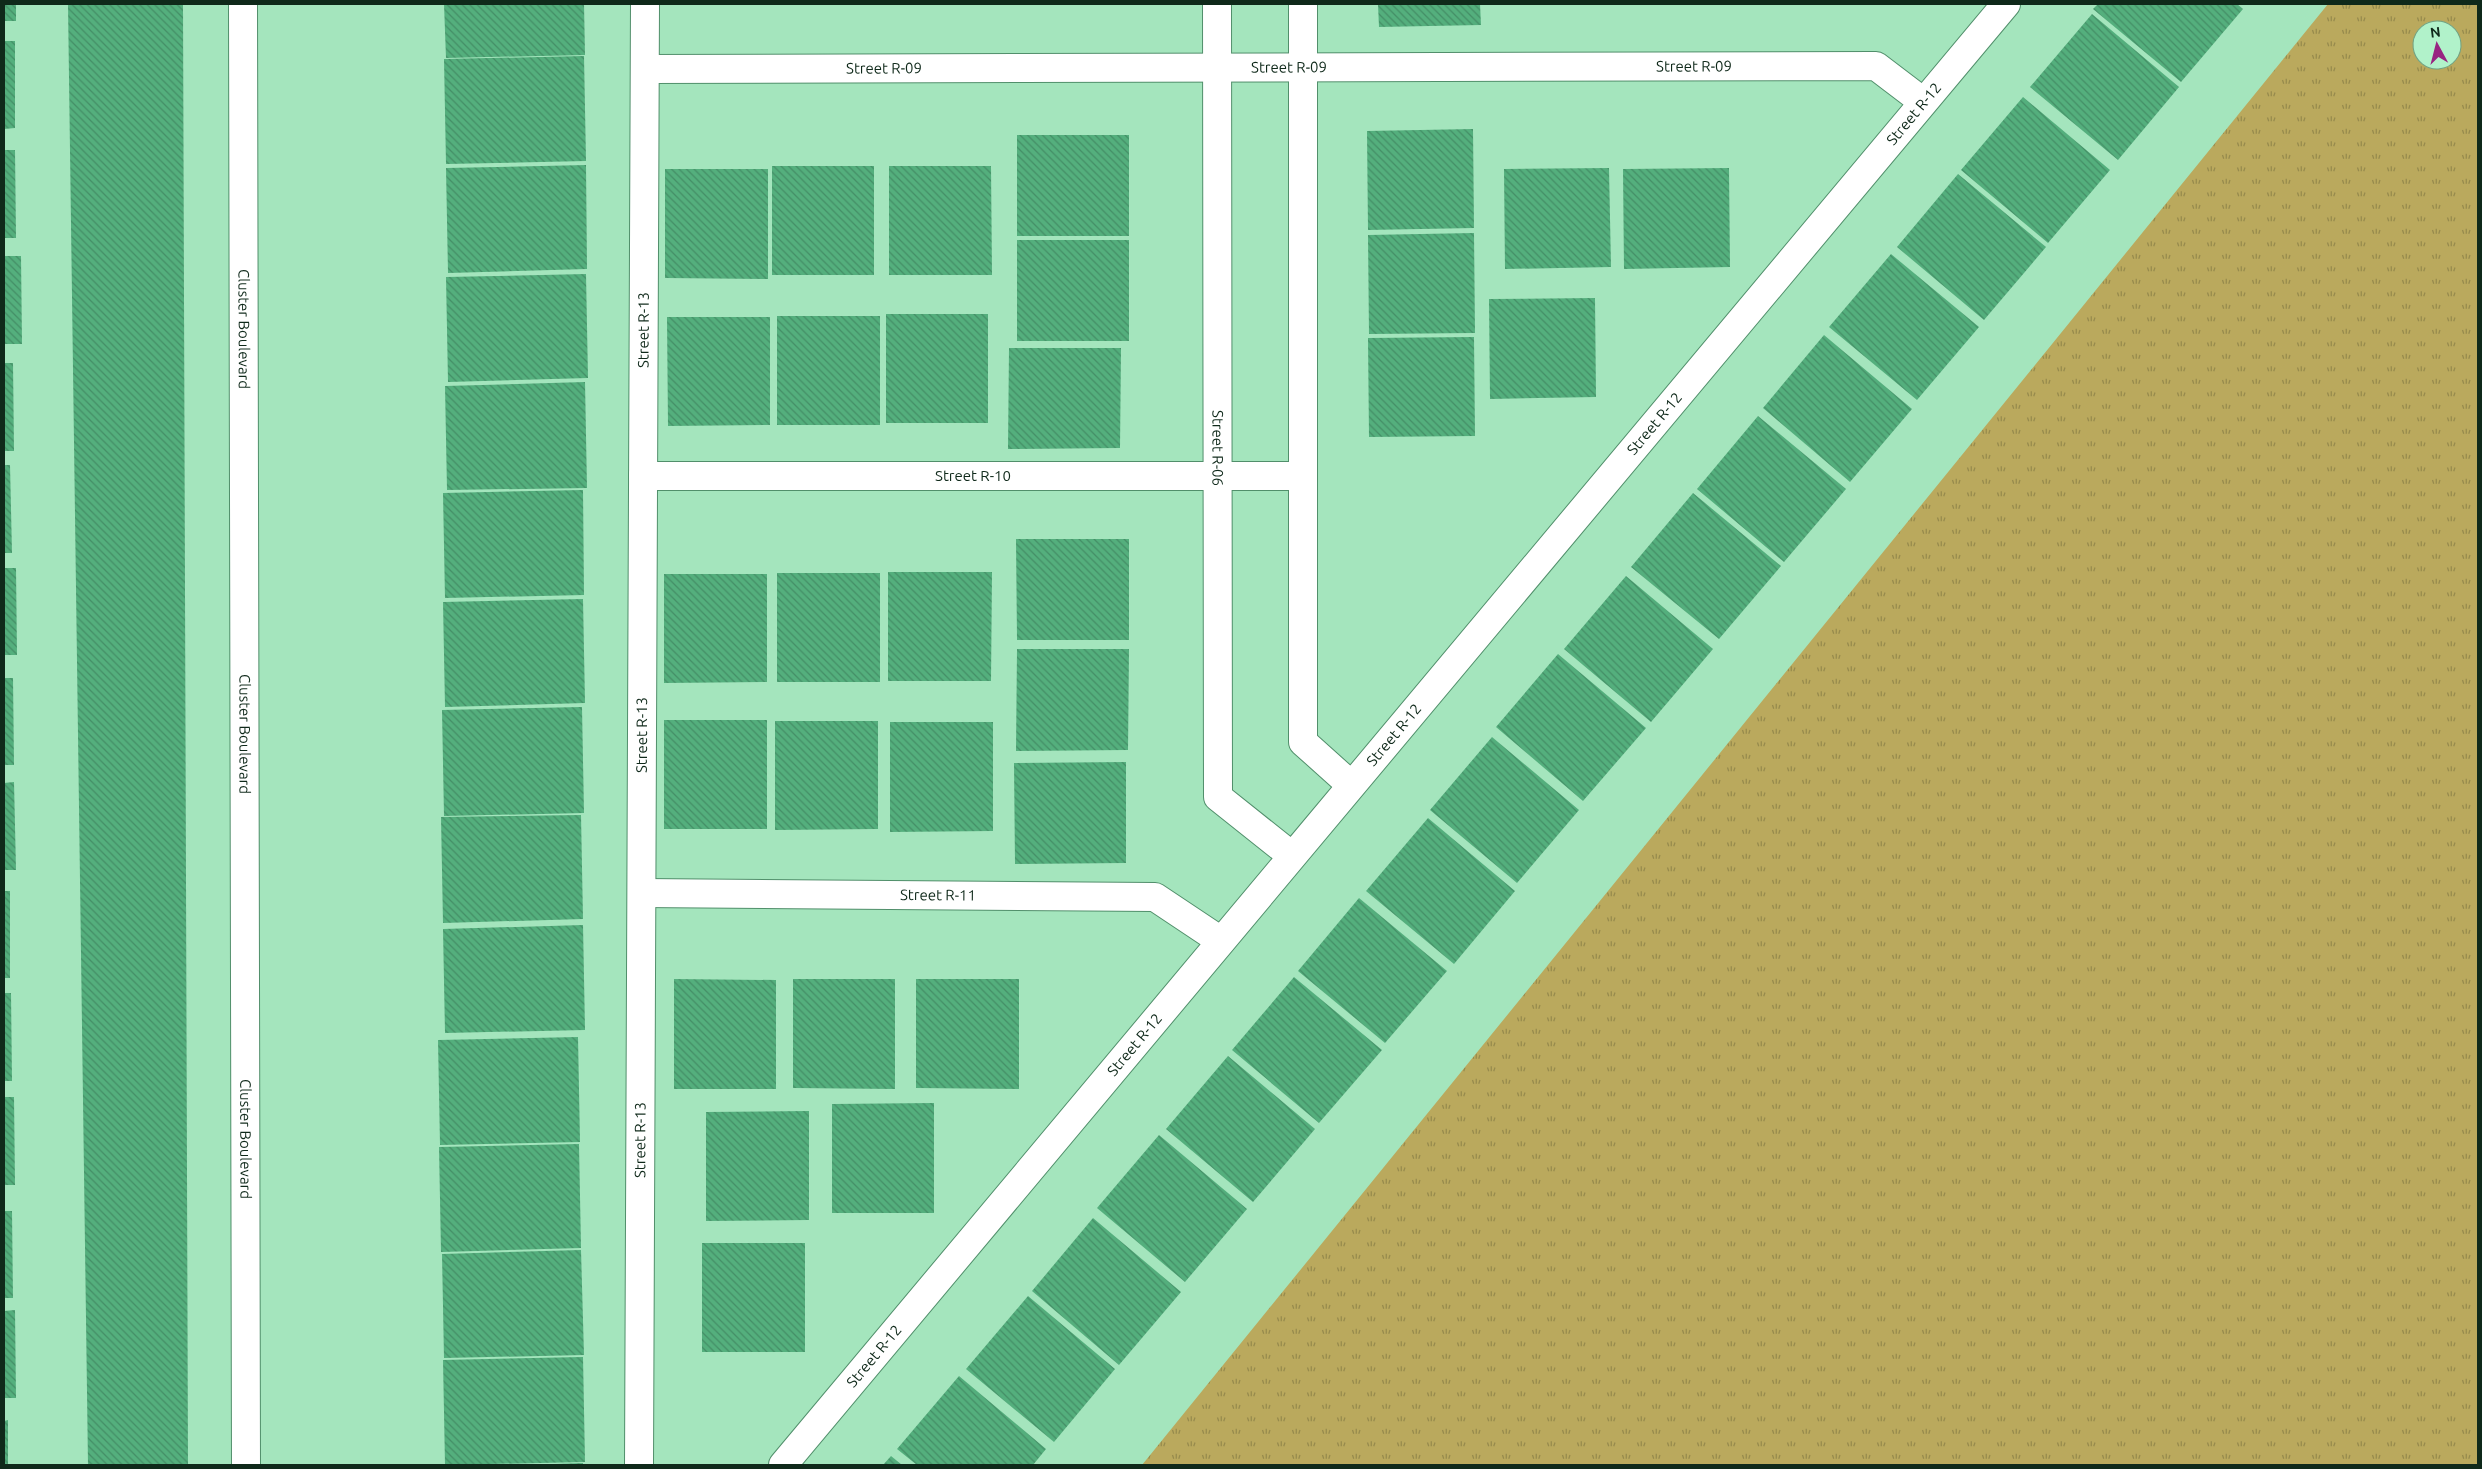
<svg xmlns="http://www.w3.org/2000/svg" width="2482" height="1469" font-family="Ubuntu,sans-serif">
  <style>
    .grass { fill: url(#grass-tufts); fill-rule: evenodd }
    .building { fill: url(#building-back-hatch) }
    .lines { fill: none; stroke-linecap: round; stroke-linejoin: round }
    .minor-casing { stroke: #518f6b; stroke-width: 30 }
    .tertiary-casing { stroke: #518f6b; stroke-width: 30 }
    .minor { stroke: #fff; stroke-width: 28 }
    .tertiary { stroke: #fff; stroke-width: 28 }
    .labels { text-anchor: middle; stroke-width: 4; stroke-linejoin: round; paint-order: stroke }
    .street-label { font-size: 15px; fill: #0f291a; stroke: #b1f2ca }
  </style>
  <defs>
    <pattern id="grass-tufts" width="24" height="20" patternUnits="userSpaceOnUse" patternTransform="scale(1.25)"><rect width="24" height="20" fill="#baa95d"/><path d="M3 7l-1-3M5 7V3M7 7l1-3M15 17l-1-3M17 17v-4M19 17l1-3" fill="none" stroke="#968a4c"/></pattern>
    <pattern id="building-back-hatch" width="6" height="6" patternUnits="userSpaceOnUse" patternTransform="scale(1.25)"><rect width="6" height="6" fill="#54af7d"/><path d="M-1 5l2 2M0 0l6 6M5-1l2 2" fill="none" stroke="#448e66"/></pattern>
  </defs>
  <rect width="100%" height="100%" fill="#a4e5bd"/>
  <path class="grass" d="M 2328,4 L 2478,4 L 2478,1465 L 1142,1465 ZM 2422,30 L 2452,30 L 2452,60 L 2422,60 Z"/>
  <g class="building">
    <rect x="4" y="4" width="12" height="17"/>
    <path d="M 68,4 L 183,4 L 188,1465 L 88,1465 Z"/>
    <path d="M 444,4 L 584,4 L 585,55 L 446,58 Z"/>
    <path d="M 1378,4 L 1480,4 L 1481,25 L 1379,27 Z"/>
    <path d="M 2098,4 L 2237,4 L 2243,9 L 2181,82 L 2093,9 Z"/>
    <path d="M 2092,14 L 2179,87 L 2118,160 L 2030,87 Z"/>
    <path d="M 4,41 L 15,41 L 15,128 L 4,129 Z"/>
    <path d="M 584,56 L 586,161 L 446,164 L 444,59 Z"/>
    <path d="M 2023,97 L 2110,170 L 2048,243 L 1961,170 Z"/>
    <path d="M 1473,129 L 1474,228 L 1368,230 L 1367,131 Z"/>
    <rect x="1017" y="135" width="112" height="101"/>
    <path d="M 4,150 L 15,150 L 16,238 L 4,238 Z"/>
    <path d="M 586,165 L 587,269 L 448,273 L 446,168 Z"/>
    <rect x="772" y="166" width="102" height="109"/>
    <path d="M 889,166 L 991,166 L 992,275 L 889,275 Z"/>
    <path d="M 1609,168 L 1611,267 L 1505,269 L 1504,169 Z"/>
    <path d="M 1729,168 L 1730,267 L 1624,269 L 1623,169 Z"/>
    <path d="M 665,169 L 768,169 L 768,279 L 665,278 Z"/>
    <path d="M 1958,174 L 2046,247 L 1984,320 L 1897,247 Z"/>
    <path d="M 1474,233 L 1475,333 L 1369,334 L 1368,235 Z"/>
    <rect x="1017" y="240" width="112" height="101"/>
    <path d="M 1891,254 L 1979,327 L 1917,400 L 1829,327 Z"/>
    <path d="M 4,256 L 21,256 L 22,344 L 4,344 Z"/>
    <path d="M 586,274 L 588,378 L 448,382 L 446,277 Z"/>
    <path d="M 1595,298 L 1596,397 L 1490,399 L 1489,299 Z"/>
    <rect x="886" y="314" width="102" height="109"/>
    <rect x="777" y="316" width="103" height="109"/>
    <path d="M 667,317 L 770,317 L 770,425 L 668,426 Z"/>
    <path d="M 1824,335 L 1912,409 L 1850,482 L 1763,408 Z"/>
    <path d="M 1474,337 L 1475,436 L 1369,437 L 1368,338 Z"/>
    <path d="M 1009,348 L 1121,348 L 1120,448 L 1008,449 Z"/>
    <path d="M 4,363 L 13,363 L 14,451 L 4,451 Z"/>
    <path d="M 585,382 L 587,488 L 447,490 L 445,386 Z"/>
    <path d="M 1758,416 L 1846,489 L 1784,562 L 1697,489 Z"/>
    <path d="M 4,465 L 10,465 L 12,553 L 4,553 Z"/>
    <path d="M 583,490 L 584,595 L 445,598 L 443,493 Z"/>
    <path d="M 1693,493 L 1781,566 L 1719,639 L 1631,567 Z"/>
    <path d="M 1016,539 L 1129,539 L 1129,640 L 1017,640 Z"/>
    <path d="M 4,568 L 16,568 L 17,655 L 4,655 Z"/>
    <path d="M 888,572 L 992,572 L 991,681 L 888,681 Z"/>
    <rect x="777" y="573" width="103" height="109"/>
    <path d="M 664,574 L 767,574 L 767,682 L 664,683 Z"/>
    <path d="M 1626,576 L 1713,649 L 1651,722 L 1564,649 Z"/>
    <path d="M 583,599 L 585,703 L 445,707 L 443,602 Z"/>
    <path d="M 1017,649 L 1129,649 L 1128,750 L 1016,751 Z"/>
    <path d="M 1558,654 L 1646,728 L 1583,801 L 1496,727 Z"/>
    <path d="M 4,678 L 13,678 L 14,765 L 4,765 Z"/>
    <path d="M 582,707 L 584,813 L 444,816 L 442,710 Z"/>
    <rect x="664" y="720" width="103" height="109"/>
    <path d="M 775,721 L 878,721 L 878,829 L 775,830 Z"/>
    <path d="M 890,722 L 993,722 L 993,831 L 890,832 Z"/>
    <path d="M 1492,737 L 1579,810 L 1517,883 L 1430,810 Z"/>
    <path d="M 1126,762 L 1126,863 L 1015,864 L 1014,763 Z"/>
    <path d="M 14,782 L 16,870 L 4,870 L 4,783 Z"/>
    <path d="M 581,815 L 583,919 L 443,923 L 441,817 Z"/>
    <path d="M 1428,818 L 1515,891 L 1454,964 L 1366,891 Z"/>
    <rect x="4" y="891" width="6" height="87"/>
    <path d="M 1359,898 L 1447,971 L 1385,1043 L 1298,971 Z"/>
    <path d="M 583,925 L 585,1030 L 445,1033 L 443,929 Z"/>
    <path d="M 1294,977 L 1382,1050 L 1319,1123 L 1232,1050 Z"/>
    <path d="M 674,979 L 776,980 L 776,1089 L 674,1089 Z"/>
    <path d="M 793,979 L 895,979 L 895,1089 L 793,1088 Z"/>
    <path d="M 916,979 L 1019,979 L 1019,1089 L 916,1088 Z"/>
    <path d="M 4,993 L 11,993 L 12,1081 L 4,1081 Z"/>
    <path d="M 578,1037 L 580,1142 L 440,1145 L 438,1040 Z"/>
    <path d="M 1228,1056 L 1315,1129 L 1253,1202 L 1166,1129 Z"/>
    <path d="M 4,1097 L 14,1097 L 15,1185 L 4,1185 Z"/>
    <path d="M 934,1103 L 934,1213 L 832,1213 L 832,1104 Z"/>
    <path d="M 809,1111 L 809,1220 L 706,1221 L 706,1112 Z"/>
    <path d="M 1159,1135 L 1247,1209 L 1185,1282 L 1097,1208 Z"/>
    <path d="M 579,1144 L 581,1248 L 441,1252 L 439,1147 Z"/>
    <path d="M 4,1211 L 12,1211 L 13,1298 L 4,1298 Z"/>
    <path d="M 1093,1218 L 1181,1292 L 1119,1365 L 1032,1291 Z"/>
    <rect x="702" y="1243" width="103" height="109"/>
    <path d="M 581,1250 L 584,1355 L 444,1358 L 442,1254 Z"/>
    <path d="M 1028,1296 L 1115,1369 L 1054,1442 L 966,1369 Z"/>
    <path d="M 15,1310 L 16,1398 L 4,1398 L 4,1311 Z"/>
    <path d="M 583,1357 L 585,1462 L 445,1465 L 443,1360 Z"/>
    <path d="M 959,1376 L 1046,1449 L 1033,1465 L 917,1465 L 897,1449 Z"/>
    <path d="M 8,1420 L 8,1465 L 4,1465 L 4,1421 Z"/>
    <path d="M 891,1456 L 902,1465 L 883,1465 Z"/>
    <path d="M 583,1463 L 583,1465 L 555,1465 L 555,1464 Z"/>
  </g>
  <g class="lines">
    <defs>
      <g id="minor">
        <path id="s1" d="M 1217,4 L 1218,797 L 1292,856"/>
        <path d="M 1303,4 L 1303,742 L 1351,785"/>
        <path id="s2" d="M 645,69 L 1876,66 L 1922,101"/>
        <path id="s3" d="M 643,476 L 1303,476"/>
        <path id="s4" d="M 642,893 L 1155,897 L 1221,941"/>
        <path id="s5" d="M 639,1465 L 645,4"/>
        <path id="s6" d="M 783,1465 L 2006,4"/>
      </g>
      <g id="tertiary">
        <path id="s7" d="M 243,4 L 246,1465"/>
      </g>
    </defs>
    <use href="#minor" class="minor-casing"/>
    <use href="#tertiary" class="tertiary-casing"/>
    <use href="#minor" class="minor"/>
    <use href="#tertiary" class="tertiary"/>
  </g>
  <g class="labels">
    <g class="street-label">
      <text dy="5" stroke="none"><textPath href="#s2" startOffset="1049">Street R-09</textPath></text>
      <text dy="5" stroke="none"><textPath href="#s2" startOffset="644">Street R-09</textPath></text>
      <text dy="5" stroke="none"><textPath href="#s2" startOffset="239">Street R-09</textPath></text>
      <text dy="5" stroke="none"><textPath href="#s6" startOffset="1762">Street R-12</textPath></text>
      <text dy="5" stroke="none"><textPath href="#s7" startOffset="325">Cluster Boulevard</textPath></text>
      <text dy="5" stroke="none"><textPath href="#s5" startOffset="1135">Street R-13</textPath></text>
      <text dy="5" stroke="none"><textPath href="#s6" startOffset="1358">Street R-12</textPath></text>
      <text dy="5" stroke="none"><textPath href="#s1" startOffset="444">Street R-06</textPath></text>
      <text dy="5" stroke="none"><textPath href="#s3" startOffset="330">Street R-10</textPath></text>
      <text dy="5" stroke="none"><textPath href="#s6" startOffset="952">Street R-12</textPath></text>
      <text dy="5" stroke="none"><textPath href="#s7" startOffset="730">Cluster Boulevard</textPath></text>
      <text dy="5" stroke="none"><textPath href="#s5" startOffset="730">Street R-13</textPath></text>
      <text dy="5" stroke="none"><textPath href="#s4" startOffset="296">Street R-11</textPath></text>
      <text dy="5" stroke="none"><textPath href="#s6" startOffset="548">Street R-12</textPath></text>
      <text dy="5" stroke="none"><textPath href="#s7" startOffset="1135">Cluster Boulevard</textPath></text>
      <text dy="5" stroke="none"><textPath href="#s5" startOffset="325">Street R-13</textPath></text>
      <text dy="5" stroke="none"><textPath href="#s6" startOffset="142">Street R-12</textPath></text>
    </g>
  </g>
  <rect width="2482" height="1469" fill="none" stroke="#0f291a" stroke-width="10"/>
  <g transform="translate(2437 45) rotate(353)"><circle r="24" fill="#b1f2ca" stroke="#70a284"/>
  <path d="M0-4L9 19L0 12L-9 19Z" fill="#982481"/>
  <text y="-8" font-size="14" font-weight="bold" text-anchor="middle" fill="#0f291a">N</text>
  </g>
</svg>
